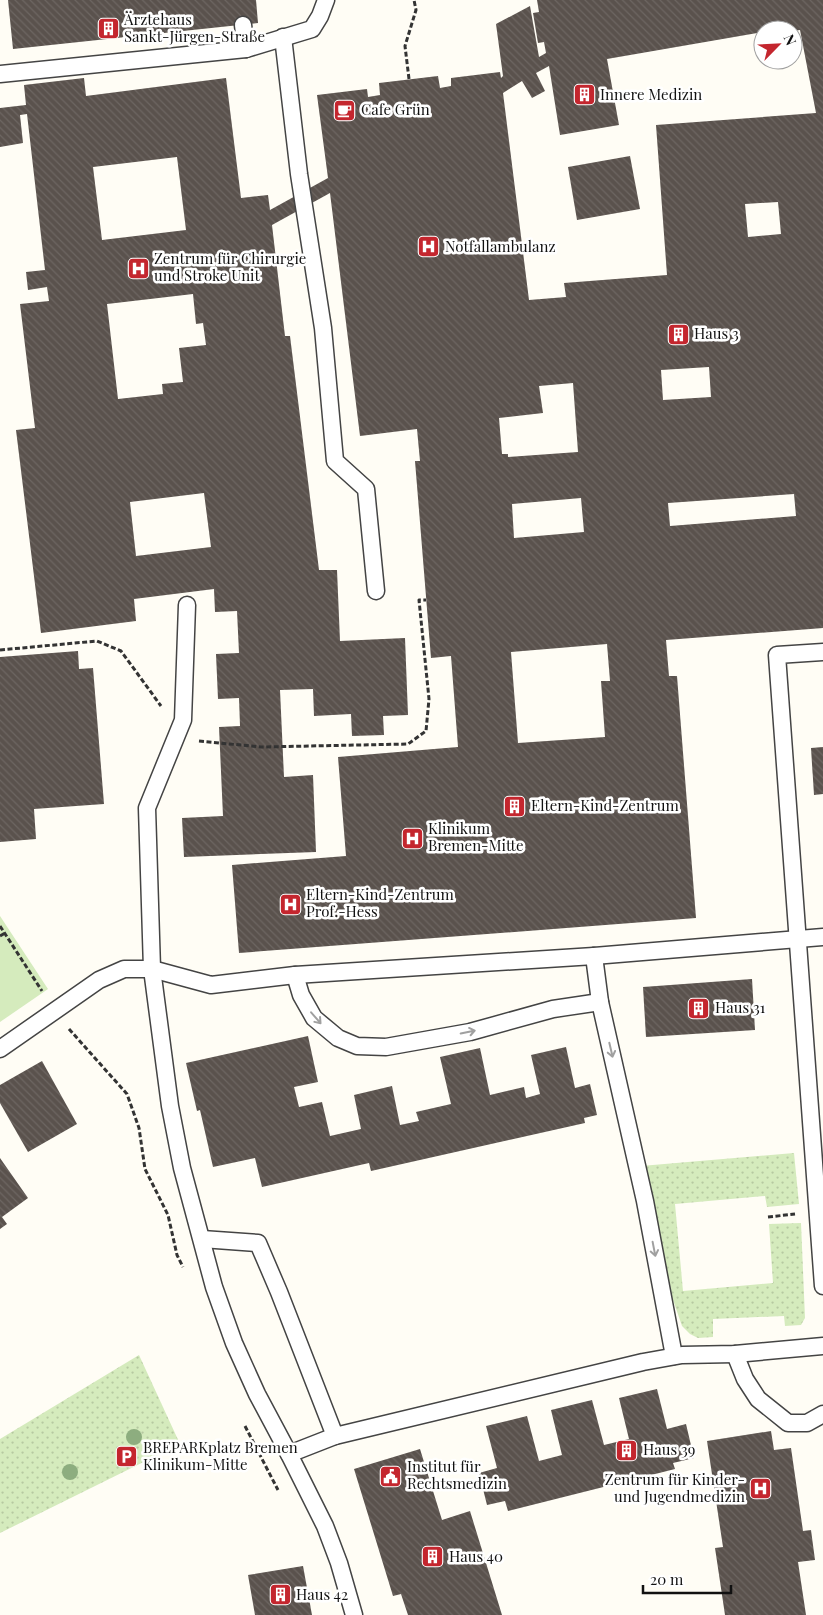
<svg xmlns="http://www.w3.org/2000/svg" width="823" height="1615" font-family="'Playfair Display',serif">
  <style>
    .grass { fill: url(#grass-dots) }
    .park { fill: #d5ebbd }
    .building { fill: url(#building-back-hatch); fill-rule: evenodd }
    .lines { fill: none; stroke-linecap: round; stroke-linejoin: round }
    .service-casing { stroke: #444; stroke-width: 19 }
    .path { stroke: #333; stroke-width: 3; stroke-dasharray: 5 2.5; stroke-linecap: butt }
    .service { stroke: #fff; stroke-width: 16 }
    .tree { fill: #8dad7f }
    .oneway { stroke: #a0a0a0 }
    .labels { text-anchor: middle; stroke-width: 5; stroke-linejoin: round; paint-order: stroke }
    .poi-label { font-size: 15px; fill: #111; stroke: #fff; text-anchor: start }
  </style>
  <defs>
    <pattern id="grass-dots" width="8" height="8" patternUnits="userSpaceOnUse" patternTransform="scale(1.25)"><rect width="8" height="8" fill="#d5ebbd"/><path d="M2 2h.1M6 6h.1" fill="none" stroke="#b6c8a1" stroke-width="1.8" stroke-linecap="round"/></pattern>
    <pattern id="building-back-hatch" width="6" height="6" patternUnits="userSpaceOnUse" patternTransform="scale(1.25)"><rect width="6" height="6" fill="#5a524d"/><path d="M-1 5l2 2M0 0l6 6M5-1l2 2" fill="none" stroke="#6d6662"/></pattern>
  </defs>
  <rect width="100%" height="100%" fill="#fffdf5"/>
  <g class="grass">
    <path d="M 794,1153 L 799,1204 L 767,1207 L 765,1196 L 675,1204 L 683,1291 L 773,1283 L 769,1224 L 801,1223 L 805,1318 L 801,1325 L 785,1326 L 784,1316 L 713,1319 L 713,1337 L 698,1338 L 690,1334 L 682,1326 L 671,1294 L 641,1166 Z"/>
    <path d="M 139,1355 L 180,1444 L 0,1533 L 0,1439 Z"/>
  </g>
  <path class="park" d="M 0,916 L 48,989 L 0,1022 Z"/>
  <g class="building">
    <path d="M 8,0 L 256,0 L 258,23 L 13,49 Z"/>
    <path d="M 537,0 L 823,0 L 823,628 L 666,640 L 669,676 L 677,676 L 696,918 L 239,953 L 232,865 L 346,856 L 338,757 L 458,747 L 451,656 L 431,658 L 415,461 L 420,461 L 417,429 L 360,436 L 330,193 L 272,225 L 285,336 L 290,336 L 319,570 L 337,570 L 340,641 L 405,638 L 408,715 L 383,716 L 384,735 L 352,736 L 351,714 L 314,716 L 313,689 L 280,690 L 284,777 L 313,775 L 316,852 L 184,857 L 182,818 L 223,816 L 219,727 L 240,726 L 239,698 L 218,699 L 216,654 L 239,653 L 237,611 L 215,612 L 214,589 L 134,599 L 136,621 L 41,633 L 16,430 L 35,428 L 20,304 L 49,301 L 47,287 L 28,290 L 26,272 L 45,270 L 27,114 L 20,115 L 23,143 L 0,147 L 0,108 L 26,105 L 24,85 L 84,78 L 86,96 L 226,78 L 241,198 L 268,195 L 270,210 L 328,178 L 317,95 L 367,89 L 368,97 L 380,95 L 379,83 L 438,76 L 440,88 L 451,86 L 451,78 L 500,72 L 501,78 L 503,76 L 496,24 L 530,6 L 539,57 L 546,53 L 544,42 L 538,43 L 533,13 L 539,12 ZM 779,29 L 793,31 L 800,30 L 816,113 L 656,125 L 667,275 L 564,283 L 566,297 L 529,300 L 503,93 L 522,81 L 532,98 L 545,91 L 536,73 L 549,66 L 560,135 L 619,125 L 607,59 L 763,32 L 763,30 ZM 177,157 L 186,230 L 102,240 L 93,167 ZM 778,202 L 781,234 L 748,237 L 745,204 ZM 193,294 L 196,324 L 203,323 L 206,345 L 179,348 L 183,382 L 162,384 L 163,394 L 118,399 L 107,304 ZM 709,367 L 711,397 L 663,400 L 661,370 ZM 573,383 L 578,452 L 508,457 L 508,454 L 502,454 L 499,418 L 543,413 L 539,386 ZM 204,493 L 211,547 L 136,556 L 130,502 ZM 794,494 L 796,516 L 670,526 L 668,503 ZM 581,498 L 584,532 L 514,538 L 512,504 ZM 607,644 L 610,681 L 601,681 L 605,737 L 518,743 L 511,652 Z"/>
    <path d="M 630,156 L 640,209 L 577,220 L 568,167 Z"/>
    <path d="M 78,651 L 79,669 L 93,668 L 104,804 L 34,809 L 36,839 L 0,842 L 0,657 Z"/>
    <path d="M 823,747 L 823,794 L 814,795 L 811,748 Z"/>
    <path d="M 752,979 L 755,1030 L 646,1037 L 643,987 Z"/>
    <path d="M 308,1036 L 318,1082 L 294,1087 L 299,1107 L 322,1102 L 330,1136 L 361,1129 L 354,1095 L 392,1086 L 400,1125 L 419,1121 L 416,1112 L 451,1104 L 440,1057 L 480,1048 L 490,1095 L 524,1087 L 526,1098 L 540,1094 L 531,1055 L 566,1047 L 575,1088 L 590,1084 L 597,1115 L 584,1118 L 585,1123 L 371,1171 L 369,1163 L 262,1187 L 255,1158 L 213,1167 L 200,1110 L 197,1111 L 186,1063 Z"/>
    <path d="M 42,1061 L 77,1124 L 28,1152 L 0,1103 L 0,1085 Z"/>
    <path d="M 0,1158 L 28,1198 L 2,1217 L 7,1224 L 0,1229 Z"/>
    <path d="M 657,1389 L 667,1429 L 686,1424 L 694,1458 L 673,1463 L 675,1469 L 508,1511 L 505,1501 L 487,1505 L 479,1473 L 497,1468 L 486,1426 L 527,1416 L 539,1461 L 562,1455 L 551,1410 L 592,1400 L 604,1445 L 629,1439 L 619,1398 Z"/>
    <path d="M 771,1431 L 774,1450 L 791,1448 L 803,1531 L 811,1530 L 815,1560 L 798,1562 L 806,1615 L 725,1615 L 715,1548 L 723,1547 L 707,1441 Z"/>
    <path d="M 420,1449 L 442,1520 L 470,1511 L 502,1615 L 408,1615 L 401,1594 L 393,1596 L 354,1469 Z"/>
    <path d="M 303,1566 L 312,1615 L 255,1615 L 248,1575 Z"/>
  </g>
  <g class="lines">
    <defs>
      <g id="service">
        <path d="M 243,25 L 246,49"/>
        <path d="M 283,37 L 299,174 L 323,328 L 335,461 L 366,489 L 376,591"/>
        <path d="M 0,74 L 246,49 L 312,29 L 320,16 L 326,0"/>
        <path d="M 187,605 L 183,720 L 147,808 L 152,969 L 170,1106 L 182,1168 L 214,1287 L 234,1343 L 257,1394 L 289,1454 L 325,1526 L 339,1563 L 354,1615"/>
        <path d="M 823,652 L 777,655 L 823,1286"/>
        <path d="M 594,956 L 600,1002 L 645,1201 L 674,1356"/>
        <path d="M 295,975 L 301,995 L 314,1018 L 338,1038 L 357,1046 L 386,1047 L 470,1032 L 553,1009 L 600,1002"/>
        <path d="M 0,1049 L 99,980 L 124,969 L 152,969 L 211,985 L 295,975 L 594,956 L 823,937"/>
        <path d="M 202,1239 L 258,1243 L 279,1292 L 335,1436"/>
        <path d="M 735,1354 L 745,1379 L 758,1399 L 788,1423 L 807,1423 L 823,1414"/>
        <path d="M 289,1454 L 335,1436 L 643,1362 L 682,1355 L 735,1354 L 823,1346"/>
      </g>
    </defs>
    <use href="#service" class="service-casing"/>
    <g class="path">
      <path d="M 409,79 L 405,46 L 416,10 L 414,0"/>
      <path d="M 0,650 L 97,641 L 121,651 L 161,706"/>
      <path d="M 199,741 L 261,747 L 408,744 L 426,731 L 429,699 L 419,600 L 426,600"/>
      <path d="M 0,926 L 42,991"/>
      <path d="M 0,936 L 5,933"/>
      <path d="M 69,1029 L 127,1094 L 139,1128 L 145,1169 L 168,1215 L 177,1255 L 183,1267"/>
      <path d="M 768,1217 L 795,1214"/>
      <path d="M 245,1426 L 278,1490"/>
    </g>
    <use href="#service" class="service"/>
  </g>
  <g class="tree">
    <circle cx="134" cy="1437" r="8"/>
    <circle cx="70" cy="1472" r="8"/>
  </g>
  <defs><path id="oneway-shaft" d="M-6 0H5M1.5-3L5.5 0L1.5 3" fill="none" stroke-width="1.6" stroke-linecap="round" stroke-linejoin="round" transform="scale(1.25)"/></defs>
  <g class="oneway">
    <use href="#oneway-shaft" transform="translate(316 1018) rotate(49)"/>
    <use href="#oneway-shaft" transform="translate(468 1032) rotate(-12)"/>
    <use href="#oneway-shaft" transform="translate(611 1050) rotate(77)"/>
    <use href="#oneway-shaft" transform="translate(654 1249) rotate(79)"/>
  </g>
  <defs>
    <symbol id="building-square" viewBox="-11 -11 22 22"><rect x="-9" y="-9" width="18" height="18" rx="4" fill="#c4262e" stroke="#fff"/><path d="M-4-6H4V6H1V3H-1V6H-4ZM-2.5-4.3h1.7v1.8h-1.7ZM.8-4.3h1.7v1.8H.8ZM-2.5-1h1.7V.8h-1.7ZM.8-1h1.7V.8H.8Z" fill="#fff"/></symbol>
    <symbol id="cafe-square" viewBox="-11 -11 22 22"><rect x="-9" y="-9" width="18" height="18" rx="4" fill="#c4262e" stroke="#fff"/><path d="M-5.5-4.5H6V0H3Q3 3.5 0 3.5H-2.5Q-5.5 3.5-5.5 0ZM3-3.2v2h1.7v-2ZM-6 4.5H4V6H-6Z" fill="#fff"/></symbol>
    <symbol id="hospital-square" viewBox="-11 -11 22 22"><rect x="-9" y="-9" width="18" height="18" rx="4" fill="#c4262e" stroke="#fff"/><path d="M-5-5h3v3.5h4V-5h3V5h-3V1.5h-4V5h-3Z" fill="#fff"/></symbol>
    <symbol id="parking-square" viewBox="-11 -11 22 22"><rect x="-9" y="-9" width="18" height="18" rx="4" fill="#c4262e" stroke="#fff"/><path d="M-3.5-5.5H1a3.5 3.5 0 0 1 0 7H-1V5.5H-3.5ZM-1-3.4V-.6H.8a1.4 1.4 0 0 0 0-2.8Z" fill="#fff"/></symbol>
    <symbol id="civic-square" viewBox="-11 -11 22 22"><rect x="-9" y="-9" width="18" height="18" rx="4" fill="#c4262e" stroke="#fff"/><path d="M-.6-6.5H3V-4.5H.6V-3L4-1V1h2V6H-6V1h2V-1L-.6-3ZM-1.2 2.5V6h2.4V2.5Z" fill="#fff"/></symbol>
  </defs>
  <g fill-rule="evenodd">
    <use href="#building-square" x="96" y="16" width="25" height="25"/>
    <use href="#building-square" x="572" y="82" width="25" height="25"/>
    <use href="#cafe-square" x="332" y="98" width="25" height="25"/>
    <use href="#hospital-square" x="416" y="234" width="25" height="25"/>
    <use href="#hospital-square" x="126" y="256" width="25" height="25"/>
    <use href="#building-square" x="666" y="322" width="25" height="25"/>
    <use href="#building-square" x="502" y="794" width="25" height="25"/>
    <use href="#hospital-square" x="400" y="826" width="25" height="25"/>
    <use href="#hospital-square" x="278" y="892" width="25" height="25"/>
    <use href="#building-square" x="686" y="996" width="25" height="25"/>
    <use href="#building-square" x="614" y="1438" width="25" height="25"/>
    <use href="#parking-square" x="114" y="1444" width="25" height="25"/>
    <use href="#civic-square" x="378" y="1464" width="25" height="25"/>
    <use href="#hospital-square" x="748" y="1476" width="25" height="25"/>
    <use href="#building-square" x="420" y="1544" width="25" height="25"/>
    <use href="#building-square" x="268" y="1582" width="25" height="25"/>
  </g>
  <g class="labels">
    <g class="poi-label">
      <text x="124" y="25">Ärztehaus<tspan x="124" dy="17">Sankt-Jürgen-Straße</tspan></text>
      <text x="600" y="100">Innere Medizin</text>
      <text x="361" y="115">Cafe Grün</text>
      <text x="445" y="252">Notfallambulanz</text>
      <text x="154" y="264">Zentrum für Chirurgie<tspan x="154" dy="17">und Stroke Unit</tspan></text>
      <text x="694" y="339">Haus 3</text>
      <text x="531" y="811">Eltern-Kind-Zentrum</text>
      <text x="428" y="834">Klinikum<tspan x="428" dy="17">Bremen-Mitte</tspan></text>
      <text x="306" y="900">Eltern-Kind-Zentrum<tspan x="306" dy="17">Prof.-Hess</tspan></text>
      <text x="715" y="1013">Haus 31</text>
      <text x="143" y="1453">BREPARKplatz Bremen<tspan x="143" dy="17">Klinikum-Mitte</tspan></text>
      <text x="643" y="1455">Haus 39</text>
      <text x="407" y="1472">Institut für<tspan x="407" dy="17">Rechtsmedizin</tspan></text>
      <text x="745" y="1485" text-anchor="end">Zentrum für Kinder-<tspan x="745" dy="17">und Jugendmedizin</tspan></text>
      <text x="449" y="1562">Haus 40</text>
      <text x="296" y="1600">Haus 42</text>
    </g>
  </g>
  <g transform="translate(778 45) rotate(66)"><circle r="24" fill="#ffffff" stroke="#a0a0a0"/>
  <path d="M0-4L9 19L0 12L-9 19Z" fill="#c4262e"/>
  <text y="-8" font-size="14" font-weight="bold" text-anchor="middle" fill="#111111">N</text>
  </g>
  <path d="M643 1585v8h88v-8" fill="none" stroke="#111111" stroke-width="2.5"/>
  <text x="650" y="1585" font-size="15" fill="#111111" stroke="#ffffff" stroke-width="4" paint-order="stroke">20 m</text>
</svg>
